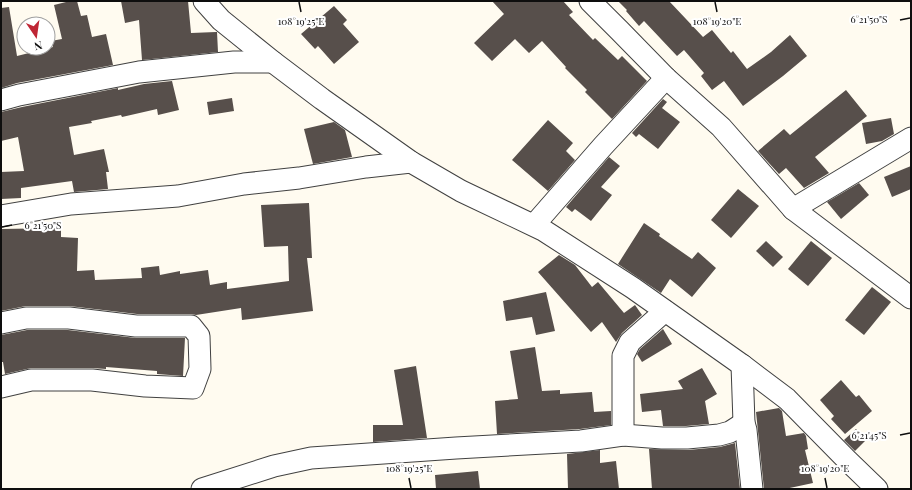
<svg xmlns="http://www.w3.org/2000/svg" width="912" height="490" font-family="'Playfair Display',serif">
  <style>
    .building { fill: #574f4b }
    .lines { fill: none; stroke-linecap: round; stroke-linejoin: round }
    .street-casing { stroke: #414141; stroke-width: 23 }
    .street { stroke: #fff; stroke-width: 21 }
    .ticks { fill: none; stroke: #0e0e0e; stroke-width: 1.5 }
    .ticks-label { font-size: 10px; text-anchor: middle; fill: #0e0e0e; stroke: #fff; stroke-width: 4; stroke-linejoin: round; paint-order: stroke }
  </style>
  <rect width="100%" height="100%" fill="#fffbf0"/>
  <g class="building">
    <path d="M 70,1 L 77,1 L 81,16 L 87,15 L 92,37 L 106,34 L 113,65 L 17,83 L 1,88 L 1,8 L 9,7 L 17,56 L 53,47 L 51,41 L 62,39 L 54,5 Z"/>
    <path d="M 121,1 L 188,1 L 191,33 L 216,32 L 217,32 L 218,52 L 142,60 L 139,20 L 125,23 Z"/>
    <path d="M 492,1 L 563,1 L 573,12 L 569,15 L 593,40 L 595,38 L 618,60 L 622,56 L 647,81 L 612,119 L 585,92 L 587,90 L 565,68 L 566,67 L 542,41 L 529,53 L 515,39 L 492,61 L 474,43 L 504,14 Z"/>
    <path d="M 618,1 L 669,1 L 703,37 L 712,30 L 731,53 L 733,51 L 747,69 L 771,52 L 790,35 L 807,56 L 783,76 L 743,106 L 724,81 L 712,90 L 701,76 L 704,73 L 684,50 L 677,56 L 644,21 L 639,26 L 626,11 L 627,10 Z"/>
    <path d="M 334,6 L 347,20 L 343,24 L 359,42 L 334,64 L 318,46 L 315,49 L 301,34 Z"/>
    <path d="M 172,81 L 179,110 L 158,115 L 157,109 L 122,117 L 121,115 L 91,121 L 92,123 L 69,127 L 74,155 L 104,149 L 109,172 L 106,172 L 108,189 L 74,192 L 72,181 L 21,188 L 21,198 L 1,199 L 1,172 L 24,171 L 18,137 L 1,141 L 1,112 L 22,107 L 118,88 L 118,90 L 144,84 Z"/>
    <path d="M 846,90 L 867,116 L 815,157 L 829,173 L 804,188 L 786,168 L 779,174 L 758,151 L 784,129 L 790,135 Z"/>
    <path d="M 232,98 L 234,111 L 209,115 L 207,102 Z"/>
    <path d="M 663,99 L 667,102 L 662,108 L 680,122 L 658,149 L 639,134 L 636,137 L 632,133 Z"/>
    <path d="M 891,118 L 894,134 L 882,141 L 866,144 L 862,123 Z"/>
    <path d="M 548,120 L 573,143 L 566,151 L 575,160 L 548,191 L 512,160 Z"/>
    <path d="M 334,122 L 345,130 L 352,157 L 313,164 L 304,129 Z"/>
    <path d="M 609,157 L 620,166 L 601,187 L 612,195 L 591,221 L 575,209 L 572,212 L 566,207 Z"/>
    <path d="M 911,166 L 911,189 L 892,197 L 884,177 Z"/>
    <path d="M 859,183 L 869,195 L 841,219 L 827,202 Z"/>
    <path d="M 738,189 L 759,206 L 731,238 L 711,220 Z"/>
    <path d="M 309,203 L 312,258 L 307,258 L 313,311 L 242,320 L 241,308 L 196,315 L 191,314 L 137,314 L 69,306 L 26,306 L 1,311 L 1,229 L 61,228 L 61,237 L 78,238 L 77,271 L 94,270 L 95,280 L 142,278 L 141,268 L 159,266 L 160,275 L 180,271 L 180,274 L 208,270 L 210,285 L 227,282 L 227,289 L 289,281 L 288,246 L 264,247 L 261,205 Z"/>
    <path d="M 644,223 L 660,234 L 659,236 L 692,259 L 698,252 L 716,268 L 692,297 L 670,279 L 661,293 L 618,264 Z"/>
    <path d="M 766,241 L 783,257 L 773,267 L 756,251 Z"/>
    <path d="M 811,241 L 832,258 L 808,286 L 788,269 Z"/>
    <path d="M 559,255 L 575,265 L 592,287 L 598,282 L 624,313 L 635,305 L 642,315 L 622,333 L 616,342 L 602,322 L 591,332 L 538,272 Z"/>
    <path d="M 872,287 L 891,302 L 864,335 L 845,320 Z"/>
    <path d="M 546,292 L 555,331 L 536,335 L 532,317 L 506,321 L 503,301 Z"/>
    <path d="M 663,329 L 672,344 L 642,362 L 637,354 L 640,349 Z"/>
    <path d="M 27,330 L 68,330 L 136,338 L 185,338 L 183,376 L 157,374 L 157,371 L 106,367 L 106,369 L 92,368 L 31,368 L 5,374 L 3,362 L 1,362 L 1,335 Z"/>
    <path d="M 535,347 L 542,391 L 560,390 L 560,394 L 592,392 L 594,412 L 611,411 L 611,425 L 580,429 L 497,434 L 495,401 L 518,399 L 510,351 Z"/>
    <path d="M 416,366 L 427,438 L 373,442 L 373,425 L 403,425 L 394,370 Z"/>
    <path d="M 702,368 L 717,394 L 705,401 L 709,424 L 686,426 L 663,426 L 661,410 L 642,412 L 640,394 L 683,389 L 678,381 Z"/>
    <path d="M 841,380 L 856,397 L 859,395 L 872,411 L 845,434 L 831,419 L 834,416 L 820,400 Z"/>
    <path d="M 779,408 L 782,411 L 786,436 L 804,433 L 806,436 L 808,449 L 805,450 L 813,483 L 785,489 L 764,489 L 756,412 Z"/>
    <path d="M 856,429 L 866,440 L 855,451 L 844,440 Z"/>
    <path d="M 735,443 L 740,489 L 652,489 L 649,449 L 688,450 L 720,447 Z"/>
    <path d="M 600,450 L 600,463 L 616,461 L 619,489 L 568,489 L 567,454 Z"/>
    <path d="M 478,471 L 480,489 L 436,489 L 435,475 Z"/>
  </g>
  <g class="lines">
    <defs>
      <g id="street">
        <path d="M 204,1 L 221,20 L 273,62 L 322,99 L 411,162 L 461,191 L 543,230 L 633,288 L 742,365 L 787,399 L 848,461 L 877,489"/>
        <path d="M 590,1 L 619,30 L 666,78 L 721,127 L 793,209 L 911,298"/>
        <path d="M 1,100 L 19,95 L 139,72 L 234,62 L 273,62"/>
        <path d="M 793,209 L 911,138"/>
        <path d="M 1,216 L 71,204 L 178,196 L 244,184 L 299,178 L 366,167 L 411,162"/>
        <path d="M 534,225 L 603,146 L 666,78"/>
        <path d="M 1,323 L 26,318 L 69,318 L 136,326 L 191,326 L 199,336 L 200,369 L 193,388 L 145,386 L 92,380 L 31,380 L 1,387"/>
        <path d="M 742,365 L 744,423 L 746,430 L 752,489"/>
        <path d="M 623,435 L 623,356 L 630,342 L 665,311"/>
        <path d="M 202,489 L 274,466 L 311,458 L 456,448 L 581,441 L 623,435 L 662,438 L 687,438 L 719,435 L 730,432 L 744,423"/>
      </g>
    </defs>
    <use href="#street" class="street-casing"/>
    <use href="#street" class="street"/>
  </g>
  <path class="ticks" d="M 299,2 L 301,12M 715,2 L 717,12M 900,20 L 910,18M 2,227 L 12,225M 900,435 L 910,433M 409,478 L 411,488M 825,478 L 827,488"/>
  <g class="ticks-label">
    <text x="869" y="23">6°21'50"S</text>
    <text x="301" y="25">108°19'25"E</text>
    <text x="717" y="25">108°19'20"E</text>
    <text x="43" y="229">6°21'50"S</text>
    <text x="869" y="439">6°21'45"S</text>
    <text x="409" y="472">108°19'25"E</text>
    <text x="825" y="472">108°19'20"E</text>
  </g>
  <rect width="912" height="490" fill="none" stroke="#0e0e0e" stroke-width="4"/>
  <g transform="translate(36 36) rotate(167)"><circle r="19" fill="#ffffff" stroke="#9f9f9f"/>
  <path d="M0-3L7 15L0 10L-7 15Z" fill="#bf2635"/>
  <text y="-6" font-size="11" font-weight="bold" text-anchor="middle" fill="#0e0e0e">N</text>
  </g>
</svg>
